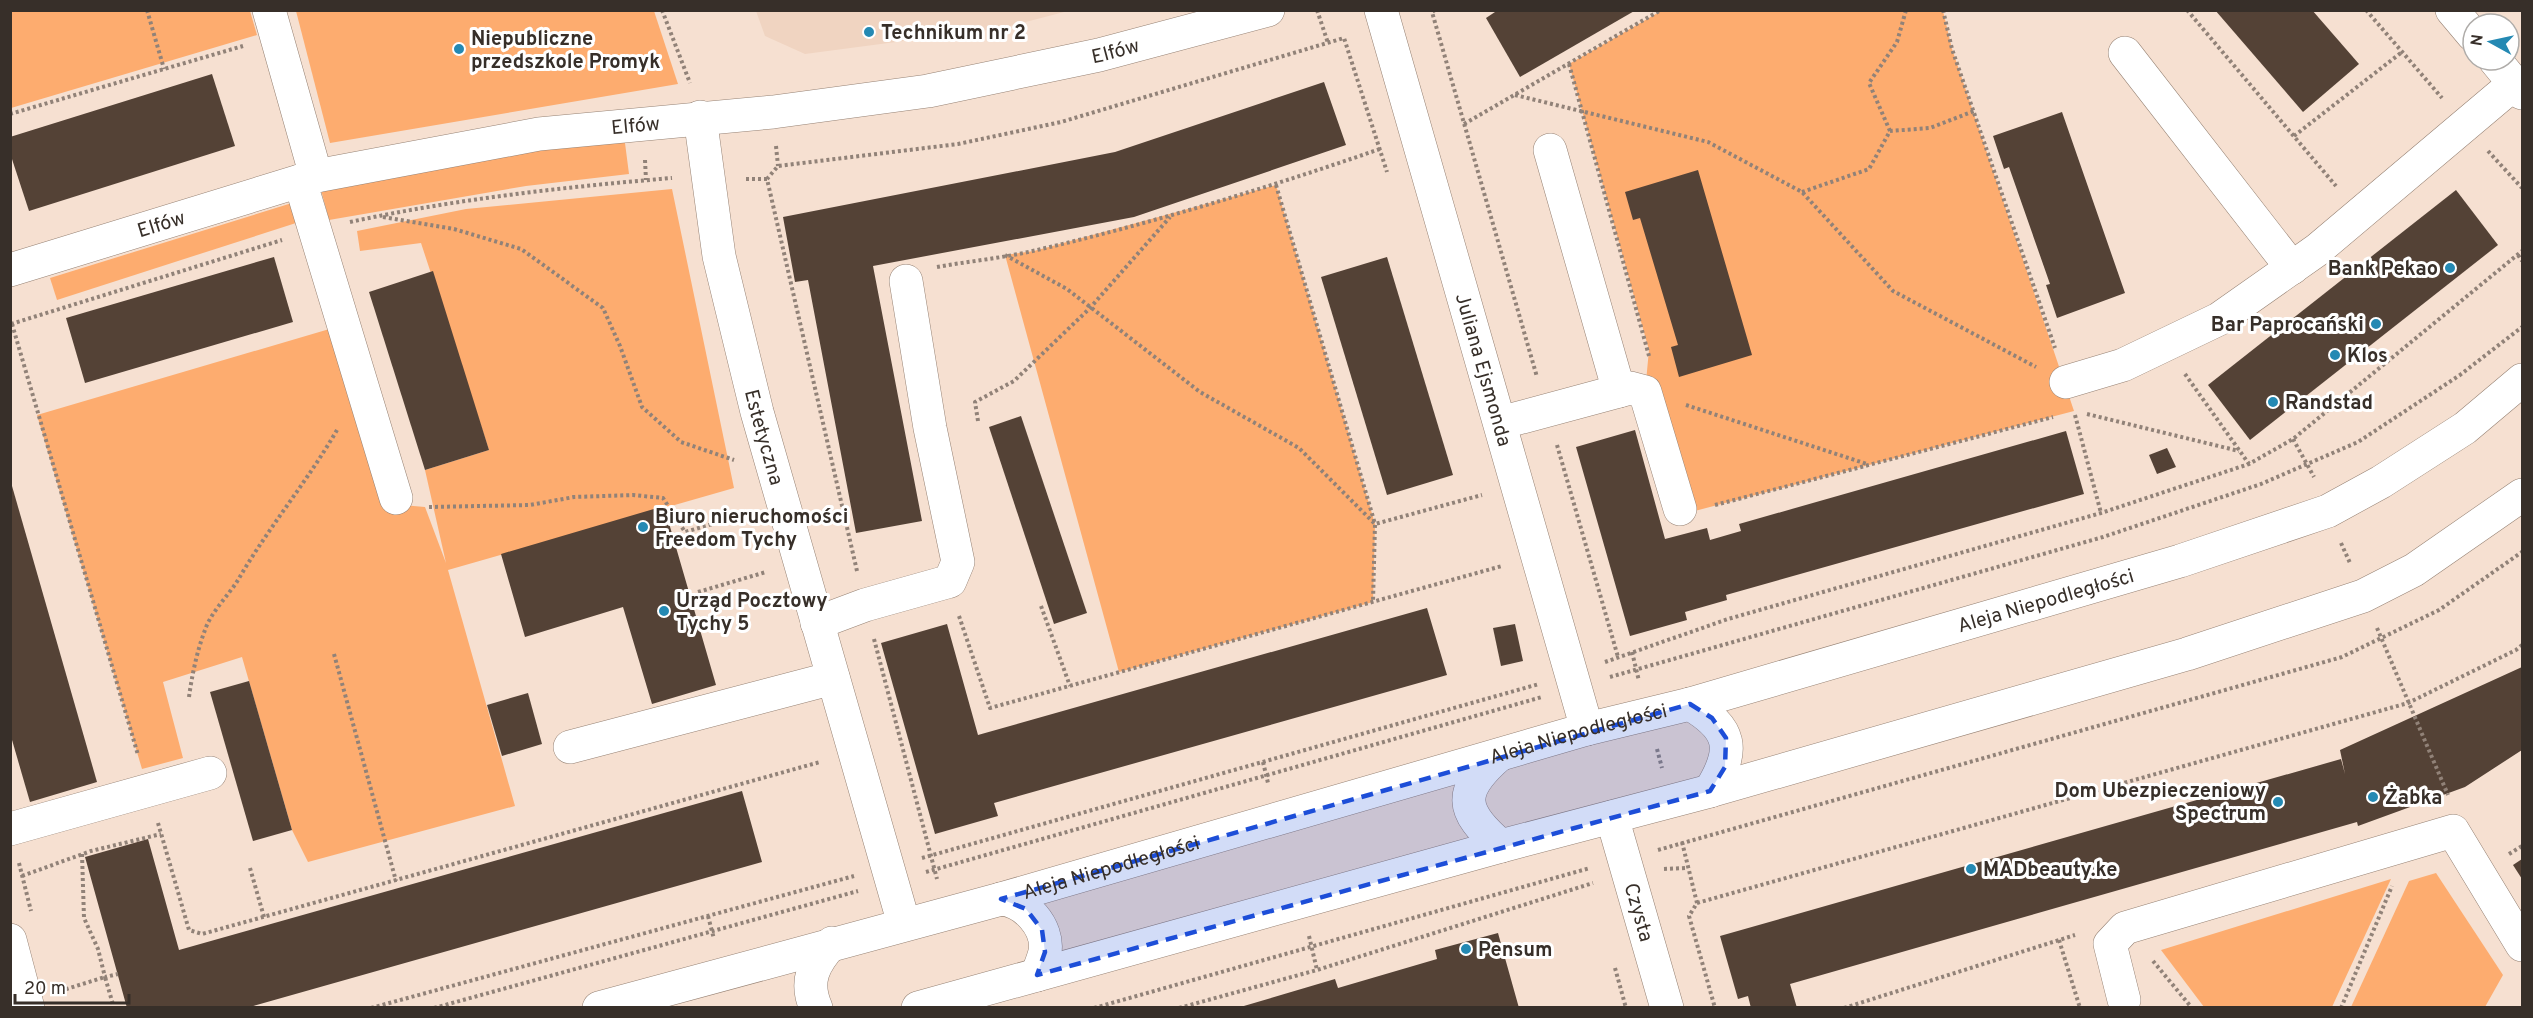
<svg xmlns="http://www.w3.org/2000/svg" width="2533" height="1018" font-family="Overpass,sans-serif">
  <style>
    .built { fill: #f0d4c1 }
    .green { fill: #fdac6f }
    .building { fill: #544236 }
    .lines { fill: none; stroke-linecap: round; stroke-linejoin: round }
    .minor-casing { stroke: #968274; stroke-width: 34 }
    .path { stroke: #918278; stroke-width: 4; stroke-dasharray: 3 3; stroke-linecap: butt }
    .minor { stroke: #fff; stroke-width: 33 }
    .marked { fill: #1d4ed8; fill-opacity: 0.2; stroke: #1d4ed8; stroke-width: 4.5; stroke-dasharray: 12 8; stroke-linejoin: round }
    .poi-dot { fill: #2489b3; stroke: #fff; stroke-width: 2 }
    .labels { text-anchor: middle; stroke-width: 6; stroke-linejoin: round; paint-order: stroke }
    .poi-label { font-size: 20px; font-weight: bold; fill: #372f29; stroke: #fff; text-anchor: start }
    .street-label { font-size: 20px; fill: #372f29; stroke: #fff }
  </style>
  <rect width="100%" height="100%" fill="#f6e0d1"/>
  <path class="built" d="M 756,11 L 756,10 L 1068,11 L 1002,28 L 805,54 L 765,36 Z"/>
  <g class="green">
    <path d="M 11,10 L 250,11 L 257,35 L 11,108 Z"/>
    <path d="M 296,11 L 654,11 L 678,84 L 330,143 Z"/>
    <path d="M 1661,11 L 1943,11 L 1952,49 L 2074,411 L 1691,512 L 1645,392 L 1649,350 L 1569,64 Z"/>
    <path d="M 541,143 L 625,143 L 629,174 L 526,186 L 329,220 L 320,186 Z"/>
    <path d="M 1276,185 L 1375,524 L 1373,602 L 1119,672 L 1005,255 L 1034,251 Z"/>
    <path d="M 672,189 L 734,488 L 448,570 L 515,806 L 308,862 L 292,830 L 242,657 L 163,682 L 183,758 L 142,769 L 37,415 L 343,325 L 402,505 L 425,507 L 446,563 L 425,470 L 489,450 L 421,243 L 360,251 L 357,231 L 466,209 Z"/>
    <path d="M 292,203 L 296,223 L 57,300 L 50,278 Z"/>
    <path d="M 2436,873 L 2503,975 L 2485,1007 L 2351,1007 L 2409,881 Z"/>
    <path d="M 2391,879 L 2332,1007 L 2204,1007 L 2161,950 Z"/>
  </g>
  <g class="building">
    <path d="M 1498,10 L 1636,10 L 1520,77 L 1486,18 Z"/>
    <path d="M 2215,10 L 2312,10 L 2359,64 L 2303,112 Z"/>
    <path d="M 212,74 L 235,146 L 29,211 L 10,153 L 10,137 Z"/>
    <path d="M 1324,82 L 1346,145 L 1134,217 L 873,266 L 922,521 L 856,533 L 808,280 L 795,282 L 783,217 L 1115,152 Z"/>
    <path d="M 2062,112 L 2125,293 L 2057,318 L 2046,285 L 2050,284 L 2009,167 L 2004,169 L 1993,136 Z"/>
    <path d="M 1698,170 L 1752,355 L 1679,377 L 1671,347 L 1678,345 L 1640,218 L 1633,220 L 1625,192 Z"/>
    <path d="M 2456,190 L 2498,245 L 2250,440 L 2208,385 Z"/>
    <path d="M 274,257 L 293,322 L 85,383 L 66,318 Z"/>
    <path d="M 1387,257 L 1453,475 L 1387,495 L 1321,277 Z"/>
    <path d="M 433,271 L 489,450 L 425,470 L 369,292 Z"/>
    <path d="M 1021,416 L 1087,613 L 1054,624 L 989,427 Z"/>
    <path d="M 1635,430 L 1665,539 L 1707,528 L 1710,540 L 1741,531 L 1739,524 L 2066,431 L 2084,494 L 1726,595 L 1727,600 L 1685,612 L 1687,620 L 1630,636 L 1576,447 Z"/>
    <path d="M 2167,448 L 2176,467 L 2157,474 L 2149,455 Z"/>
    <path d="M 10,479 L 97,782 L 30,802 L 10,733 Z"/>
    <path d="M 664,506 L 716,685 L 652,704 L 623,607 L 525,637 L 501,554 Z"/>
    <path d="M 1427,608 L 1447,675 L 994,803 L 998,816 L 935,834 L 881,643 L 947,624 L 978,735 Z"/>
    <path d="M 1515,624 L 1523,661 L 1501,666 L 1493,628 Z"/>
    <path d="M 2522,667 L 2522,750 L 2465,787 L 2358,826 L 2357,822 L 1790,984 L 1797,1008 L 1751,1008 L 1748,996 L 1738,999 L 1720,936 L 2341,759 L 2345,774 L 2340,750 Z"/>
    <path d="M 249,681 L 292,830 L 253,841 L 210,692 Z"/>
    <path d="M 528,693 L 542,744 L 502,756 L 487,705 Z"/>
    <path d="M 742,791 L 762,862 L 246,1008 L 127,1008 L 85,857 L 148,839 L 179,950 Z"/>
    <path d="M 2522,859 L 2522,879 L 2513,865 Z"/>
    <path d="M 1498,933 L 1519,1008 L 1237,1008 L 1335,979 L 1338,988 L 1437,959 L 1435,950 Z"/>
  </g>
  <g class="lines">
    <defs>
      <g id="minor">
        <path d="M 269,10 L 316,176"/>
        <path id="s1" d="M 1381,10 L 1587,729"/>
        <path d="M 2452,10 L 2473,35"/>
        <path d="M 2125,53 L 2292,268"/>
        <path d="M 2495,60 L 2522,93"/>
        <path id="s2" d="M 700,117 L 719,256 L 757,412 L 904,924"/>
        <path d="M 1550,150 L 1619,391"/>
        <path d="M 300,181 L 396,498"/>
        <path id="s3" d="M 10,270 L 316,176 L 539,134 L 773,112 L 928,91 L 1099,55 L 1268,10"/>
        <path d="M 2066,382 L 2123,365 L 2219,319 L 2317,250 L 2515,83"/>
        <path d="M 1500,423 L 1630,388 L 1645,392 L 1680,509"/>
        <path d="M 817,623 L 865,605 L 947,582 L 950,581 L 958,562 L 930,428 L 906,281"/>
        <path d="M 1690,704 C 1732,729 1736,749 1710,791"/>
        <path d="M 570,747 L 833,678"/>
        <path d="M 1499,755 C 1458,791 1459,810 1501,846"/>
        <path id="s4" d="M 1612,817 L 1667,1008"/>
        <path d="M 10,829 L 210,773"/>
        <path d="M 1001,899 C 1025,901 1049,927 1045,952 C 1043,960 1040,967 1037,975"/>
        <path d="M 10,940 L 28,1008"/>
        <path d="M 2124,1000 L 2110,944 L 2125,928 L 2453,831 L 2522,945"/>
        <path id="s5" d="M 599,1008 L 1001,899 L 1587,729 L 1690,704 L 2180,561 L 2328,511 L 2381,482 L 2465,428 L 2522,380"/>
        <path d="M 816,1008 C 804,981 814,963 832,943"/>
        <path d="M 918,1008 L 1501,846 L 1710,791 L 2187,654 L 2363,596 L 2414,570 L 2522,495"/>
      </g>
    </defs>
    <use href="#minor" class="minor-casing"/>
    <g class="path">
      <path d="M 147,10 L 164,69"/>
      <path d="M 662,10 L 690,83"/>
      <path d="M 1317,10 L 1328,43"/>
      <path d="M 1435,10 L 1432,12 L 1537,377"/>
      <path d="M 1943,10 L 1952,49 L 2055,348"/>
      <path d="M 2187,10 L 2336,186"/>
      <path d="M 2366,10 L 2442,98"/>
      <path d="M 1569,64 L 1649,356"/>
      <path d="M 1515,95 L 1708,142 L 1802,192 L 1893,291 L 2036,367"/>
      <path d="M 10,114 L 243,46"/>
      <path d="M 1464,124 L 1661,10"/>
      <path d="M 1890,131 L 1869,83 L 1897,42 L 1906,10"/>
      <path d="M 2294,136 L 2402,52"/>
      <path d="M 776,146 L 778,166"/>
      <path d="M 2488,151 L 2522,188"/>
      <path d="M 645,160 L 646,180"/>
      <path d="M 746,179 L 767,179"/>
      <path d="M 1276,185 L 1375,524 L 1373,602"/>
      <path d="M 1802,192 L 1869,169 L 1890,131 L 1930,128 L 1974,111"/>
      <path d="M 383,217 L 454,229 L 521,249 L 603,308 L 620,346 L 642,407 L 681,442 L 734,460"/>
      <path d="M 350,222 C 456,199 564,187 672,178"/>
      <path d="M 1005,255 L 1067,289 L 1200,392 L 1299,448 L 1375,524 L 1482,495"/>
      <path d="M 2518,255 L 2522,261"/>
      <path d="M 937,267 C 970,261 1004,258 1037,250 C 1153,223 1267,188 1380,149"/>
      <path d="M 11,324 L 282,240"/>
      <path d="M 12,324 L 138,755"/>
      <path d="M 2185,374 L 2249,464"/>
      <path d="M 1686,405 L 1867,464"/>
      <path d="M 2087,414 L 2239,451"/>
      <path d="M 2075,415 L 2101,513"/>
      <path d="M 978,421 L 975,402 L 1014,381 L 1090,308 L 1170,217"/>
      <path d="M 2293,439 L 2314,477"/>
      <path d="M 1557,445 L 1618,657"/>
      <path d="M 1715,505 L 2053,417"/>
      <path d="M 429,507 L 530,505 L 574,497 L 633,495 L 663,498 L 685,532 L 750,513"/>
      <path d="M 2341,543 L 2350,563"/>
      <path d="M 857,571 L 767,179 L 778,166 L 958,144 L 1061,122 L 1344,38 L 1387,172"/>
      <path d="M 698,592 L 766,572"/>
      <path d="M 1041,606 L 1070,686"/>
      <path d="M 959,616 L 990,708 L 1502,566"/>
      <path d="M 2377,628 L 2448,795"/>
      <path d="M 874,639 L 937,879"/>
      <path d="M 1632,652 L 1639,681"/>
      <path d="M 334,654 L 396,881"/>
      <path d="M 1605,662 L 1728,619 L 2101,513 L 2249,464 L 2293,439 L 2522,251"/>
      <path d="M 1610,677 L 2103,537 L 2261,484 L 2358,442 L 2460,375 L 2522,327"/>
      <path d="M 189,697 C 192,675 197,651 205,630 C 211,612 228,596 238,580 C 268,528 307,482 337,430"/>
      <path d="M 1657,749 L 1662,768"/>
      <path d="M 1263,762 L 1268,783"/>
      <path d="M 158,823 L 189,930 L 202,934 L 820,762"/>
      <path d="M 1682,842 L 1697,903 L 1689,916 L 1715,1008"/>
      <path d="M 1658,850 L 2342,657 L 2439,610 L 2522,552"/>
      <path d="M 82,854 L 84,918 L 98,949 L 105,977 L 118,974"/>
      <path d="M 2509,854 L 2522,846"/>
      <path d="M 922,858 L 1539,684"/>
      <path d="M 19,863 L 31,911"/>
      <path d="M 250,868 L 264,917"/>
      <path d="M 1664,869 L 1687,868"/>
      <path d="M 926,872 L 1542,697"/>
      <path d="M 22,876 L 91,851 L 161,834"/>
      <path d="M 1697,903 L 2408,703 L 2516,650 L 2522,645"/>
      <path d="M 708,916 L 714,939"/>
      <path d="M 1309,936 L 1317,970"/>
      <path d="M 2059,940 L 2080,1008"/>
      <path d="M 2153,961 L 2192,1008"/>
      <path d="M 1615,968 L 1626,1008"/>
      <path d="M 60,991 L 105,977 L 114,1008"/>
      <path d="M 371,1008 L 854,876"/>
      <path d="M 434,1008 L 858,891"/>
      <path d="M 1094,1008 L 1590,868"/>
      <path d="M 1179,1008 L 1317,970 L 1593,883"/>
      <path d="M 1844,1008 L 2075,935"/>
      <path d="M 2341,1008 L 2392,886"/>
    </g>
    <use href="#minor" class="minor"/>
  </g>
  <path class="marked" d="M 1690,704 L 1712,718 L 1726,738 L 1725,767 L 1710,791 L 1037,975 L 1045,952 L 1042,930 L 1026,909 L 1001,899 Z"/>
  <g class="poi-dot">
    <circle cx="869" cy="32" r="6"/>
    <circle cx="459" cy="49" r="6"/>
    <circle cx="2450" cy="268" r="6"/>
    <circle cx="2376" cy="324" r="6"/>
    <circle cx="2335" cy="355" r="6"/>
    <circle cx="2273" cy="402" r="6"/>
    <circle cx="643" cy="527" r="6"/>
    <circle cx="664" cy="611" r="6"/>
    <circle cx="2373" cy="797" r="6"/>
    <circle cx="2278" cy="802" r="6"/>
    <circle cx="1971" cy="869" r="6"/>
    <circle cx="1466" cy="949" r="6"/>
  </g>
  <g class="labels">
    <g class="poi-label">
      <text x="881" y="39">Technikum nr 2</text>
      <text x="471" y="45">Niepubliczne<tspan x="471" dy="23">przedszkole Promyk</tspan></text>
      <text x="2438" y="275" text-anchor="end">Bank Pekao</text>
      <text x="2364" y="331" text-anchor="end">Bar Paprocański</text>
      <text x="2347" y="362">Klos</text>
      <text x="2285" y="409">Randstad</text>
      <text x="655" y="523">Biuro nieruchomości<tspan x="655" dy="23">Freedom Tychy</tspan></text>
      <text x="676" y="607">Urząd Pocztowy<tspan x="676" dy="23">Tychy 5</tspan></text>
      <text x="2266" y="797" text-anchor="end">Dom Ubezpieczeniowy<tspan x="2266" dy="23">Spectrum</tspan></text>
      <text x="2385" y="804">Żabka</text>
      <text x="1983" y="876">MADbeauty.ke</text>
      <text x="1478" y="956">Pensum</text>
    </g>
    <g class="street-label">
      <text dy="7" stroke="none"><textPath href="#s3" startOffset="1130">Elfów</textPath></text>
      <text dy="7" stroke="none"><textPath href="#s3" startOffset="644">Elfów</textPath></text>
      <text dy="7" stroke="none"><textPath href="#s3" startOffset="158">Elfów</textPath></text>
      <text dy="7" stroke="none"><textPath href="#s1" startOffset="374">Juliana Ejsmonda</textPath></text>
      <text dy="7" stroke="none"><textPath href="#s2" startOffset="327">Estetyczna</textPath></text>
      <text dy="7" stroke="none"><textPath href="#s5" startOffset="1503">Aleja Niepodległości</textPath></text>
      <text dy="7" stroke="none"><textPath href="#s5" startOffset="1017">Aleja Niepodległości</textPath></text>
      <text dy="7" stroke="none"><textPath href="#s5" startOffset="531">Aleja Niepodległości</textPath></text>
      <text dy="7" stroke="none"><textPath href="#s4" startOffset="99">Czysta</textPath></text>
    </g>
  </g>
  <rect width="2533" height="1018" fill="none" stroke="#372f29" stroke-width="24"/>
  <g transform="translate(2491 42) rotate(278)"><circle r="28" fill="#ffffff" stroke="#afaca9" stroke-width="1.5"/>
  <path d="M0-4.5L10 22L0 15L-10 22Z" fill="#2489b3"/>
  <text y="-9" font-size="16" font-weight="bold" text-anchor="middle" fill="#372f29">N</text>
  </g>
  <path d="M15 994v9h114v-9" fill="none" stroke="#372f29" stroke-width="3"/>
  <text x="24" y="994" font-size="18" fill="#372f29" stroke="#ffffff" stroke-width="4.5" paint-order="stroke">20 m</text>
</svg>
